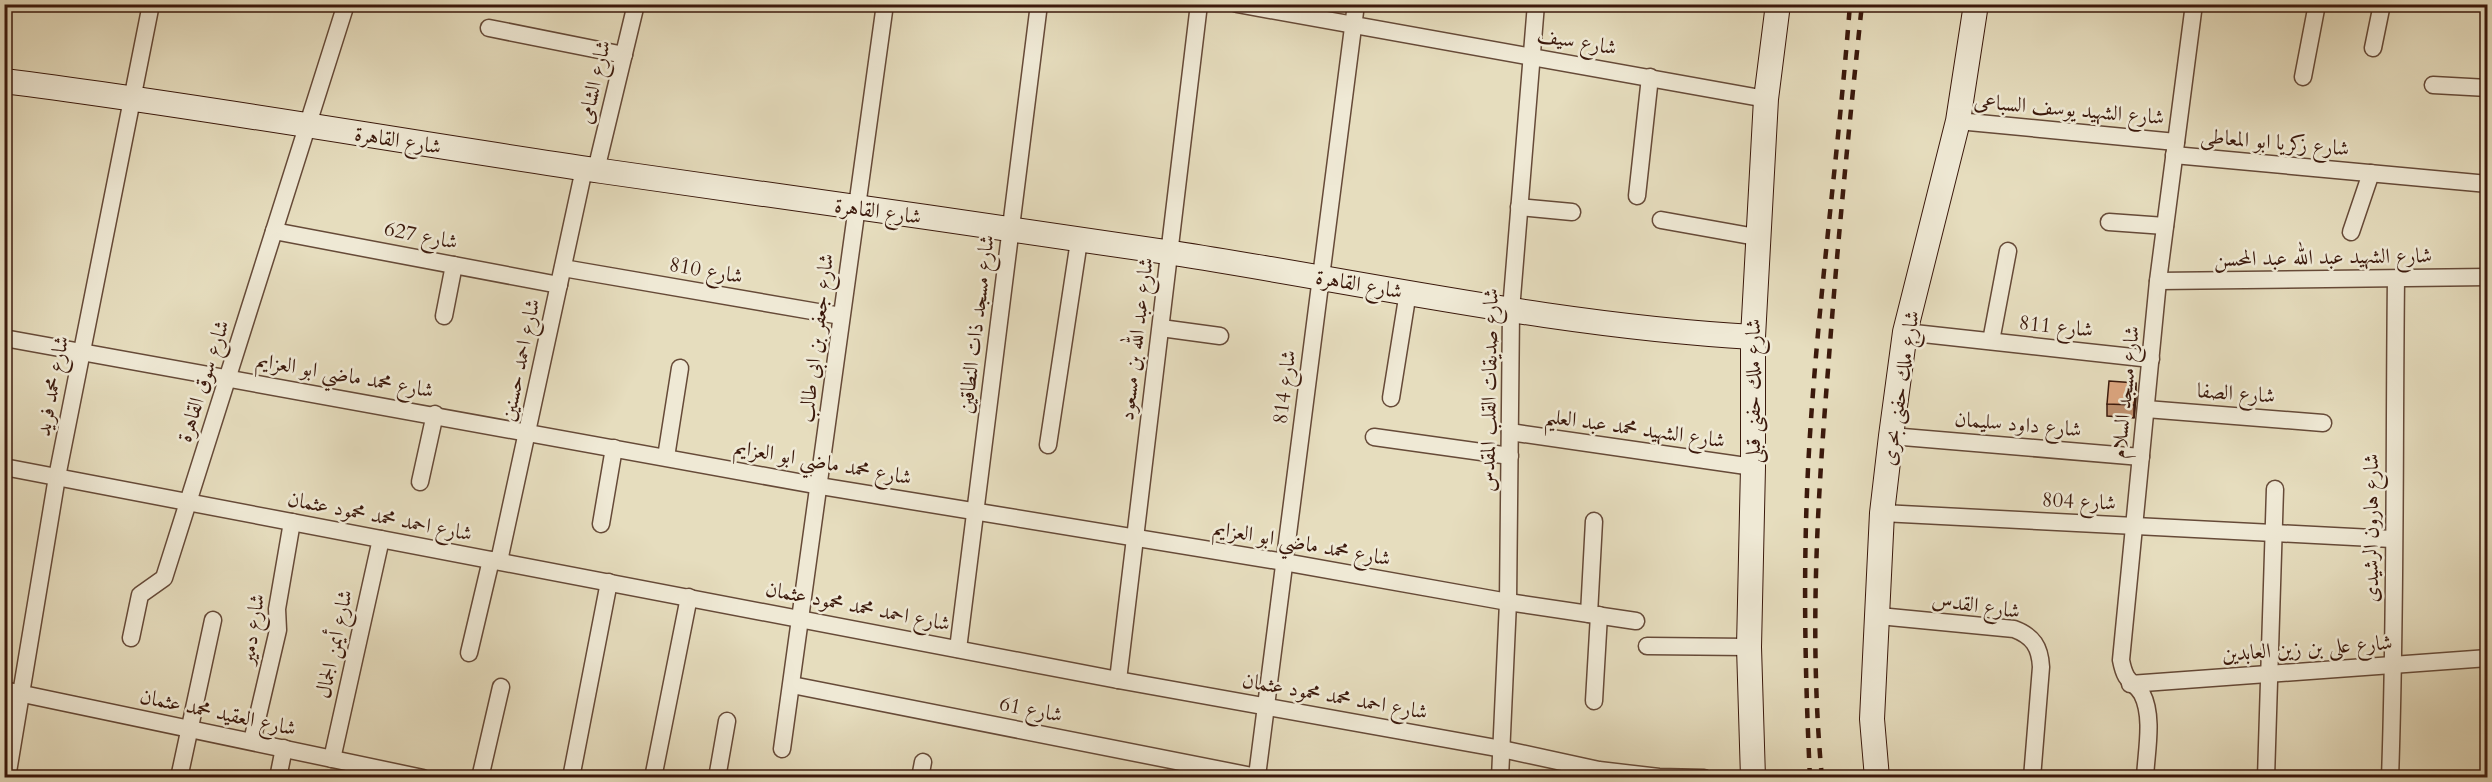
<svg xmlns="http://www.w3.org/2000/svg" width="2492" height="782" font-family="Cardo,Amiri,serif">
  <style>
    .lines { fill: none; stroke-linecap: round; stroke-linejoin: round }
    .street-casing { stroke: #664a38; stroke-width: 19 }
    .secondary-casing { stroke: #3b190c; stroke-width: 26 }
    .street { stroke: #efe9d5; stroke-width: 16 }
    .secondary { stroke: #efe9d5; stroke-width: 24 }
    .rail { stroke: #3b190c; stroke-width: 4.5; stroke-dasharray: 10 10; stroke-linecap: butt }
    .wall { fill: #bd8f6d; stroke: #3b190c; stroke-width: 1.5 }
    .shaded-wall { fill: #9a7459; stroke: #3b190c; stroke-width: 1.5 }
    .building { fill: #dca67f; stroke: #3b190c; stroke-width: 1.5 }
    .labels { text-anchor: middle; stroke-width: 5; stroke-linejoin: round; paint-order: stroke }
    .street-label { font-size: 21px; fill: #3b190c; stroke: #efe9d5 }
  </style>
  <rect width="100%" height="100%" fill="#e6ddbe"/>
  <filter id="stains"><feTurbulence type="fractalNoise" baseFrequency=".00333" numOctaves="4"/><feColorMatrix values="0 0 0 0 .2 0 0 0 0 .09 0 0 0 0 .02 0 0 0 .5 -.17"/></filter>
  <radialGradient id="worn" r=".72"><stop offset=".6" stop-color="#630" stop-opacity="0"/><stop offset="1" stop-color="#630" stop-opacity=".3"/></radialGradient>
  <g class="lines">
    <defs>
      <g id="street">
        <path d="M 1237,4 L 1766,99"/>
        <path d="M 489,28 L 624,55"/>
        <path d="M 2373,48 L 2382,4"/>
        <path d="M 2303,77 L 2317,4"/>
        <path d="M 2433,85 L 2488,88"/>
        <path d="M 1958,121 L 2176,142"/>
        <path d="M 2174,155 L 2488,184"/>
        <path d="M 596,170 L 636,4"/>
        <path d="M 1637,196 L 1650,77"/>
        <path d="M 1519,207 L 1572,212"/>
        <path d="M 1661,220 L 1756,237"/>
        <path d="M 2109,222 L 2165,226"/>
        <path d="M 274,231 L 559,285"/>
        <path d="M 2351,232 L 2371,173"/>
        <path d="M 563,268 L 841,316"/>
        <path d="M 2158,281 L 2488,277"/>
        <path d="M 444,316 L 454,265"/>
        <path d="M 1161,328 L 1220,336"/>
        <path d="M 1905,332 L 2151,359"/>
        <path d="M 4,338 L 820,486 L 1284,562 L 1508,602 L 1636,621"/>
        <path d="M 1991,341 L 2008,251"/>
        <path d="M 1391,398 L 1408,292"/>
        <path d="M 2146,409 L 2323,423"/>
        <path d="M 1510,432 L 1753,467"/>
        <path d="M 1891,436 L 2141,457"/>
        <path d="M 1374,437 L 1510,456"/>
        <path d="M 1048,445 L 1079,241"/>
        <path d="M 666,457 L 680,368"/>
        <path d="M 4,467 L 1118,680 L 1502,749 L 1599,770 L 1659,777 L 1704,778"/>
        <path d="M 420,482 L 435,414"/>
        <path d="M 1882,513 L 2392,539"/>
        <path d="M 601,524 L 614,448"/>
        <path d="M 499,561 L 584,169"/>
        <path d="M 1589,614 L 1594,521"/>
        <path d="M 1879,616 L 2014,629 C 2033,636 2040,647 2041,667 L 2032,778"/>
        <path d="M 131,638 L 140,595 L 164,578 L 346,4"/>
        <path d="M 1647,646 L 1749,647"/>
        <path d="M 958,649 L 1039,4"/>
        <path d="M 469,653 L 491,560"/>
        <path d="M 1118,680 L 1199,4"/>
        <path d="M 2130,684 L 2488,658"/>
        <path d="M 792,685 L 1262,778"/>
        <path d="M 4,690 L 423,778"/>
        <path d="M 1594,701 L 1599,615"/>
        <path d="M 252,741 L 278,630 L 277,609 L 292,522"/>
        <path d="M 782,749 L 885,4"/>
        <path d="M 332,759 L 381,539"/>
        <path d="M 1257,776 L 1356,4"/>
        <path d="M 7,778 L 57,477 L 151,4"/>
        <path d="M 179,778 L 213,620"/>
        <path d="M 278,778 L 284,748"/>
        <path d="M 480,778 L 501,687"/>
        <path d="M 571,778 L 609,582"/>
        <path d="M 653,778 L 689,597"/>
        <path d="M 717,778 L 727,721"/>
        <path d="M 920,778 L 923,762"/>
        <path d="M 1500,778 L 1508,602 L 1511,310 L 1536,4"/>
        <path d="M 2145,778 C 2146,753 2154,717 2142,694 C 2133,679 2126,686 2121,660 L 2158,281 L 2194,4"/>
        <path d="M 2266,778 L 2275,489"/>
        <path d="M 2390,778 C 2396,611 2394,445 2396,279"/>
      </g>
      <g id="secondary">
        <path d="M 4,81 C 204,106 402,142 602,171 C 792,199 983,224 1173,253 C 1366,283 1557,326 1753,337"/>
        <path d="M 1753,778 L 1749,647 L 1753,467 L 1753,337 L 1766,99 L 1778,4"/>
        <path d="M 1877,778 L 1872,719 L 1882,513 L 1891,436 L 1905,332 L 1958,121 L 1976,4"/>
      </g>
    </defs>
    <use href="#street" class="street-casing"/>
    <use href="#secondary" class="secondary-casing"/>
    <use href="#street" class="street"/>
    <use href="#secondary" class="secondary"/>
    <g class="rail">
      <path d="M 1810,778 C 1805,675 1803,572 1808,469 C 1816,314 1838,160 1850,4"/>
      <path d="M 1822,778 C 1809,642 1817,505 1828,370 C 1837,248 1849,126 1862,4"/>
    </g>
  </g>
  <path class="wall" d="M 2136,396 L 2134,418 L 2107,416 L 2107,404 Z"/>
  <path class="shaded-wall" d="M 2136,383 L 2136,396 L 2134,418 L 2134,405 Z"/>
  <path class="building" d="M 2109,381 L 2136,383 L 2134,405 L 2107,404 Z"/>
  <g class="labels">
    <g class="street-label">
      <text transform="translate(1577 41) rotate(10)" y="7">شارع سيف</text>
      <text transform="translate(594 82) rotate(-77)" y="7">شارع الشامى</text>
      <text transform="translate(2069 109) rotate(5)" y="7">شارع الشهيد يوسف السباعى</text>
      <text transform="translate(398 140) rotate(9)" y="7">شارع القاهرة</text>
      <text transform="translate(2275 142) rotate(5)" y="7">شارع زكريا ابو المعاطى</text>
      <text transform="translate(878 211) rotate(8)" y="7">شارع القاهرة</text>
      <text transform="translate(421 235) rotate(11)" y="7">شارع 627</text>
      <text transform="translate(2323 257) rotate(-1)" y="7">شارع الشهيد عبد الله عبد المحسن</text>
      <text transform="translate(706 270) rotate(10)" y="7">شارع 810</text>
      <text transform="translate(1359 284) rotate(10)" y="7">شارع القاهرة</text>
      <text transform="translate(976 324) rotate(-83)" y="7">شارع مسجد ذات النطاقين</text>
      <text transform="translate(2056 326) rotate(6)" y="7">شارع 811</text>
      <text transform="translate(816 338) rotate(-83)" y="7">شارع جعفر بن ابى طالب</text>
      <text transform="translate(1136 339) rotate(-83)" y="7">شارع عبد الله بن مسعود</text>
      <text transform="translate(520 360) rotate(-78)" y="7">شارع احمد حسنين</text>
      <text transform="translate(345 375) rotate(10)" y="7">شارع محمد ماضي ابو العزايم</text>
      <text transform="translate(203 381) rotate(-72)" y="7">شارع سوق القاهرة</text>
      <text transform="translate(52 386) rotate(-79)" y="7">شارع محمد فريد</text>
      <text transform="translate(1284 387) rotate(-83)" y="7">شارع 814</text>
      <text transform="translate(1900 388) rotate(-81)" y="7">شارع ملك حفنى بحرى</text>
      <text transform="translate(1489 390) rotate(-89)" y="7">شارع صديقات القلب المقدس</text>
      <text transform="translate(1753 391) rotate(-90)" y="7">شارع ملك حفنى قبلى</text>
      <text transform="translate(2125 392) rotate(-84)" y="7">شارع مسجد السلام</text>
      <text transform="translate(2236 393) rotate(4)" y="7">شارع الصفا</text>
      <text transform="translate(2018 424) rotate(5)" y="7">شارع داود سليمان</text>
      <text transform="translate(1635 428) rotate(8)" y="7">شارع الشهيد محمد عبد العليم</text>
      <text transform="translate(823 462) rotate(10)" y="7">شارع محمد ماضي ابو العزايم</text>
      <text transform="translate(2079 501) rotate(3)" y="7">شارع 804</text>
      <text transform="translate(380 516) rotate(11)" y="7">شارع احمد محمد محمود عثمان</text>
      <text transform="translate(2371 528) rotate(-90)" y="7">شارع هارون الرشيدى</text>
      <text transform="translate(1302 543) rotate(10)" y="7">شارع محمد ماضي ابو العزايم</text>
      <text transform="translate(1976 605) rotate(8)" y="7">شارع القدس</text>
      <text transform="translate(858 606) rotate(11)" y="7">شارع احمد محمد محمود عثمان</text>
      <text transform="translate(252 629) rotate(-81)" y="7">شارع دمير</text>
      <text transform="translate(334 644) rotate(-78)" y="7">شارع أيمن الجمال</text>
      <text transform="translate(2307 648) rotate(-4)" y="7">شارع على بن زين العابدين</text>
      <text transform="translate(1335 696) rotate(10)" y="7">شارع احمد محمد محمود عثمان</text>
      <text transform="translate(1031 709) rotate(11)" y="7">شارع 61</text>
      <text transform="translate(218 712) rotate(12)" y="7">شارع العقيد محمد عثمان</text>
    </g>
  </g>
  <rect width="2492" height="782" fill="none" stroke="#e6ddbe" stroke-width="24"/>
  <rect x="6" y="6" width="2480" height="770" fill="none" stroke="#3b190c" stroke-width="3"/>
  <rect x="12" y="12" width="2468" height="758" fill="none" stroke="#3b190c" stroke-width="1.5"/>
  <rect width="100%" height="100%" filter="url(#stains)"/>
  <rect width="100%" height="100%" fill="url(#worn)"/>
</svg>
